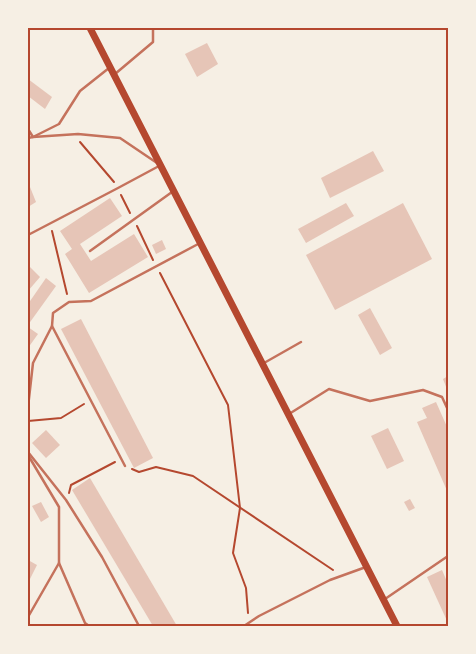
<svg xmlns="http://www.w3.org/2000/svg" width="476" height="654" font-family="Manrope,sans-serif">
  <style>
    .building { fill: #e6c5b7 }
    .lines { fill: none; stroke-linecap: round; stroke-linejoin: round }
    .path { stroke: #b5482f; stroke-width: 2 }
    .service { stroke: #c5725c; stroke-width: 2.5 }
    .secondary { stroke: #b5482f; stroke-width: 7 }
    .neatline { fill: none; stroke: #b5482f; stroke-width: 2 }
  </style>
  <rect width="100%" height="100%" fill="#f6efe4"/>
  <g class="building">
    <path d="M 207,43 L 218,64 L 197,77 L 185,54 Z"/>
    <path d="M 28,79 L 52,97 L 45,109 L 28,96 Z"/>
    <path d="M 373,151 L 384,171 L 330,198 L 321,178 Z"/>
    <path d="M 28,182 L 36,202 L 28,207 Z"/>
    <path d="M 110,198 L 122,216 L 80,244 L 91,261 L 134,234 L 148,257 L 89,293 L 65,254 L 72,249 L 60,231 Z"/>
    <path d="M 346,203 L 354,216 L 306,243 L 298,229 Z"/>
    <path d="M 403,203 L 432,259 L 335,310 L 306,255 Z"/>
    <path d="M 162,240 L 166,249 L 156,254 L 152,245 Z"/>
    <path d="M 28,265 L 40,277 L 28,291 Z"/>
    <path d="M 46,278 L 56,286 L 28,325 L 28,304 Z"/>
    <path d="M 370,308 L 392,348 L 380,355 L 358,315 Z"/>
    <path d="M 81,319 L 153,458 L 134,468 L 61,329 Z"/>
    <path d="M 28,327 L 38,334 L 28,348 Z"/>
    <path d="M 448,376 L 448,392 L 443,379 Z"/>
    <path d="M 436,402 L 448,429 L 448,493 L 417,422 L 427,418 L 422,408 Z"/>
    <path d="M 388,428 L 404,461 L 387,469 L 371,436 Z"/>
    <path d="M 46,430 L 60,445 L 46,458 L 32,443 Z"/>
    <path d="M 90,478 L 177,626 L 153,626 L 72,490 Z"/>
    <path d="M 410,499 L 415,508 L 409,511 L 404,502 Z"/>
    <path d="M 41,502 L 49,517 L 41,522 L 32,506 Z"/>
    <path d="M 28,560 L 37,565 L 28,583 Z"/>
    <path d="M 442,570 L 448,584 L 448,623 L 427,577 Z"/>
  </g>
  <g class="lines">
    <g class="path">
      <path d="M 80,142 L 114,182"/>
      <path d="M 121,195 L 130,213"/>
      <path d="M 137,226 L 153,260"/>
      <path d="M 52,231 L 67,294"/>
      <path d="M 160,273 L 228,405 L 240,508 L 233,553 L 246,588 L 248,613"/>
      <path d="M 28,421 L 61,418 L 84,404"/>
      <path d="M 132,469 L 139,472 L 156,467 L 193,476 L 333,570"/>
      <path d="M 69,493 L 71,485 L 115,462"/>
    </g>
    <g class="service">
      <path d="M 115,74 L 153,42 L 153,28"/>
      <path d="M 28,129 L 33,137 L 59,124 L 80,91 L 109,68"/>
      <path d="M 28,138 L 33,137 L 78,134 L 120,138 L 157,163"/>
      <path d="M 28,235 L 118,188 L 159,166"/>
      <path d="M 90,251 L 172,192"/>
      <path d="M 52,326 L 125,466"/>
      <path d="M 264,363 L 301,342"/>
      <path d="M 28,407 L 33,363 L 52,326 L 53,313 L 69,302 L 91,301 L 200,243"/>
      <path d="M 289,414 L 329,389 L 370,401 L 423,390 L 442,397 L 448,410"/>
      <path d="M 28,452 L 66,500 L 102,557 L 139,626"/>
      <path d="M 28,455 L 59,507 L 59,563"/>
      <path d="M 385,599 L 448,556"/>
      <path d="M 28,617 L 59,563 L 85,623 L 89,626"/>
      <path d="M 244,626 L 259,616 L 330,580 L 366,567"/>
    </g>
    <path class="secondary" d="M 90,28 L 397,626"/>
  </g>
  <rect width="476" height="654" fill="none" stroke="#f6efe4" stroke-width="58"/>
  <rect x="29" y="29" width="418" height="596" class="neatline"/>
</svg>
